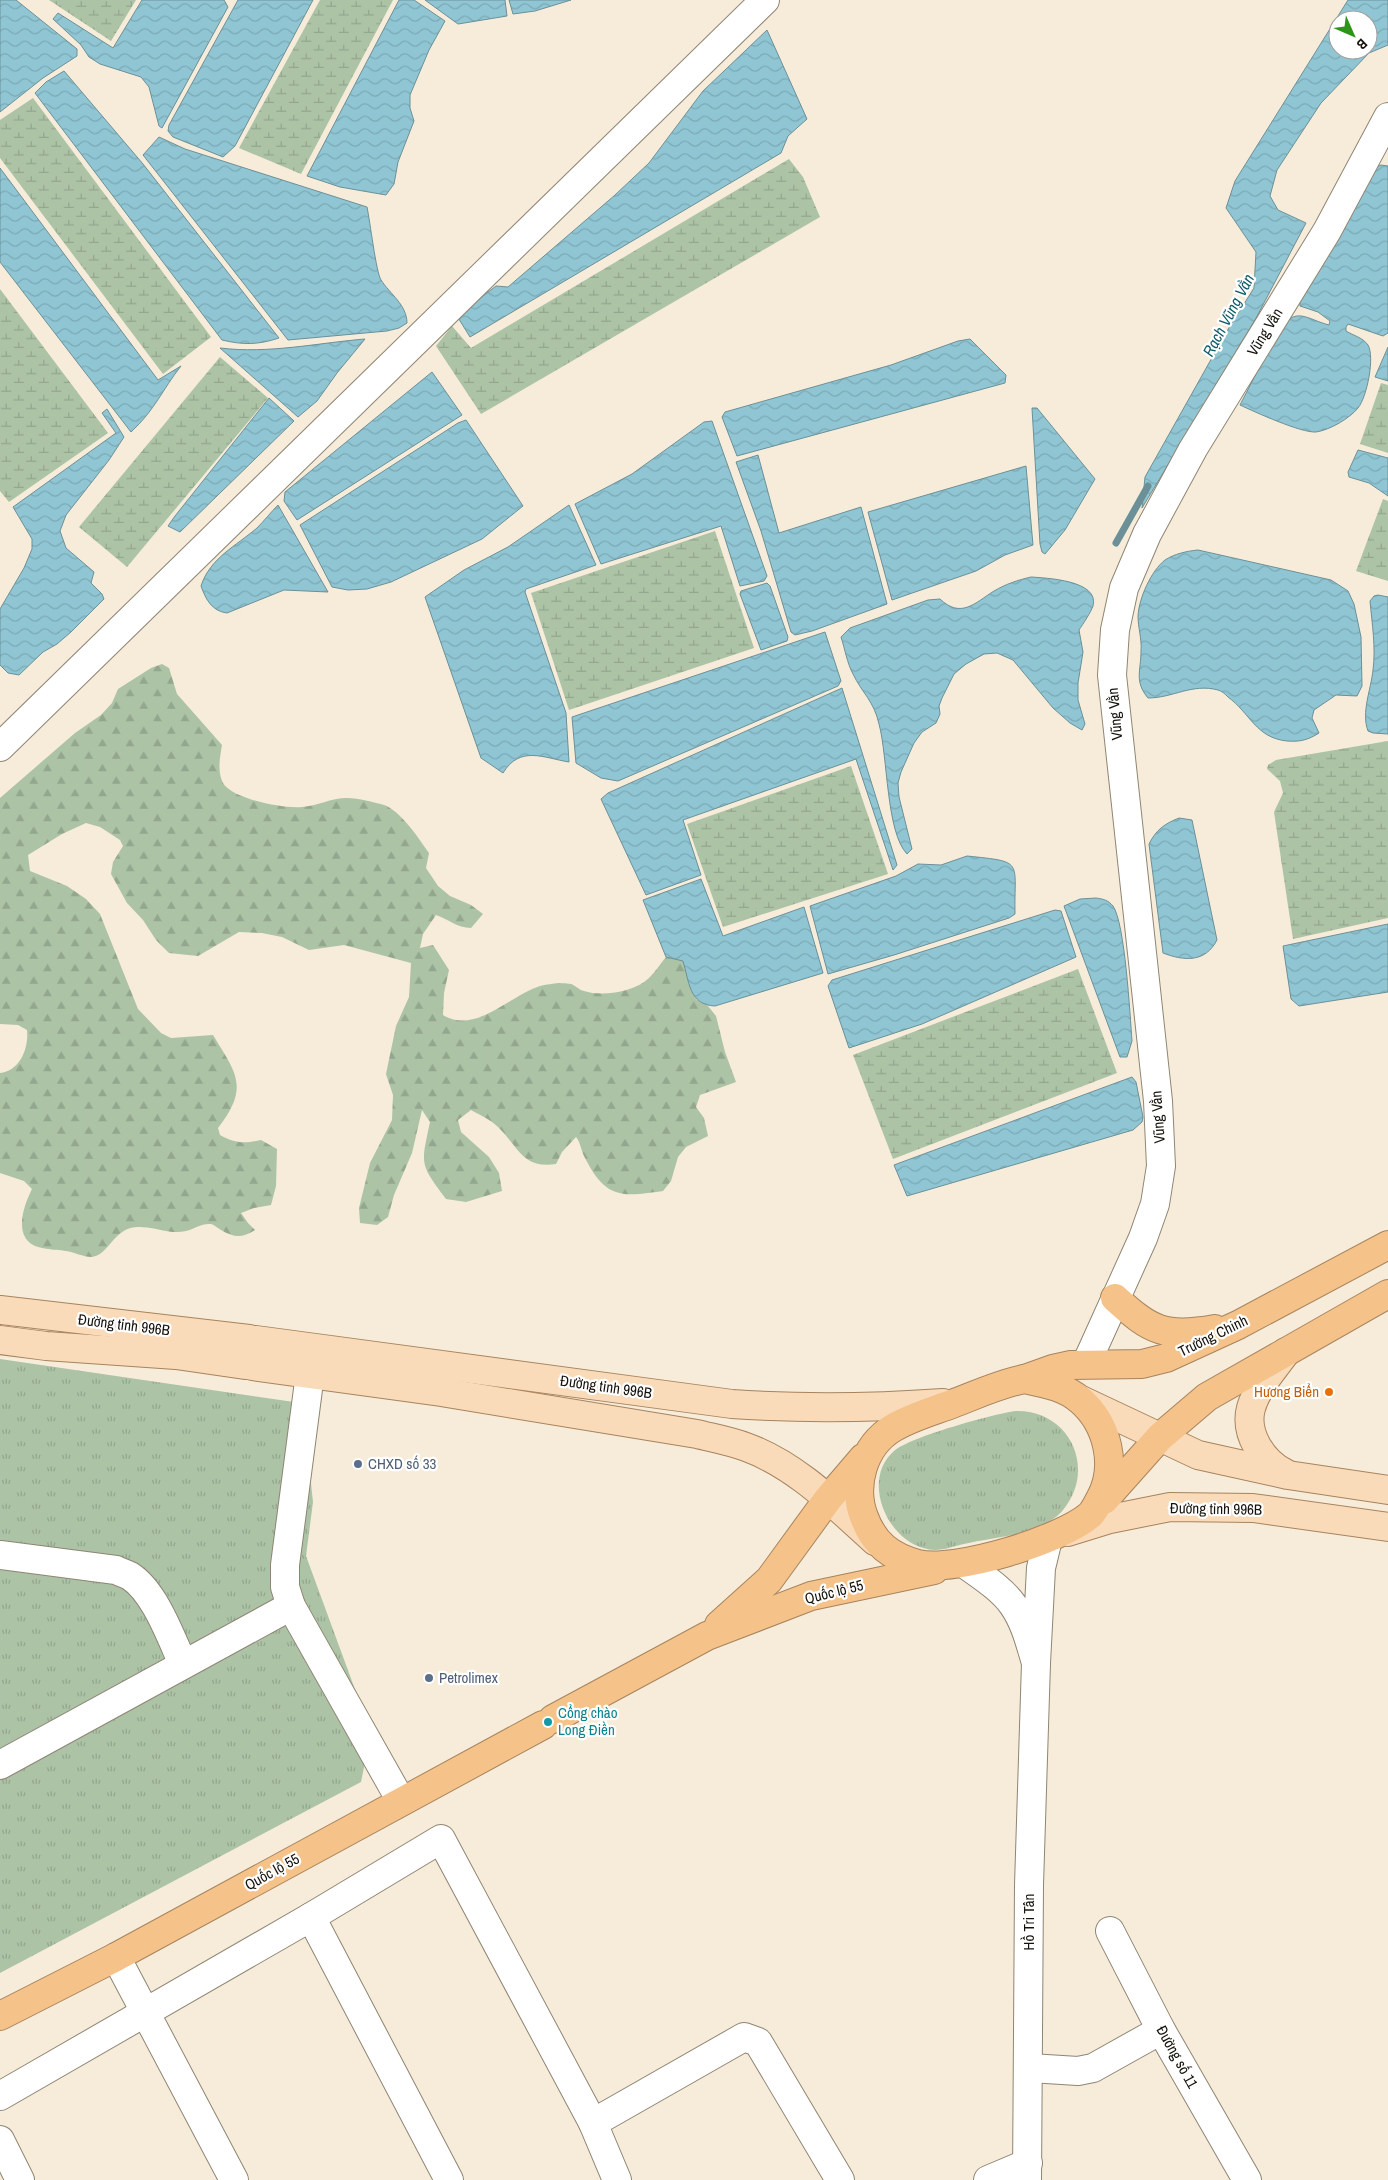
<svg xmlns="http://www.w3.org/2000/svg" width="1388" height="2180" font-family="'Archivo Narrow',sans-serif">
  <style>
    .grass { fill: url(#grass-tufts) }
    .forest { fill: url(#forest-firs) }
    .wetland { fill: url(#wetland-marsh) }
    .water { fill: url(#water-waves); stroke: #6b9098; fill-rule: evenodd }
    .lines { fill: none; stroke-linecap: round; stroke-linejoin: round }
    .stream { stroke: #6b9098; stroke-width: 7 }
    .minor-casing { stroke: #8e8574; stroke-width: 30 }
    .major-casing { stroke: #a7845e; stroke-width: 30 }
    .highway-casing { stroke: #a7845e; stroke-width: 30 }
    .minor { stroke: #fff; stroke-width: 28 }
    .major { stroke: #f9dab9; stroke-width: 28 }
    .highway { stroke: #f5c28a; stroke-width: 28 }
    .food-dot { fill: #e8710a; stroke: #fff; stroke-width: 2 }
    .service-dot { fill: #5c6f8a; stroke: #fff; stroke-width: 2 }
    .culture-dot { fill: #0f9aa8; stroke: #fff; stroke-width: 2 }
    .labels { text-anchor: middle; stroke-width: 4.5; stroke-linejoin: round; paint-order: stroke }
    .street-label { font-size: 15px; fill: #15110b; stroke: #fff }
    .food-label { font-size: 15px; fill: #c56008; stroke: #fff; text-anchor: end }
    .service-label { font-size: 15px; fill: #4e5e75; stroke: #fff; text-anchor: start }
    .culture-label { font-size: 15px; fill: #0d838f; stroke: #fff; text-anchor: start }
    .water-label { font-size: 16px; font-style: italic; fill: #115c6a; stroke: #fff }
  </style>
  <defs>
    <pattern id="grass-tufts" width="24" height="20" patternUnits="userSpaceOnUse" patternTransform="scale(1.25)"><rect width="24" height="20" fill="#acc3a6"/><path d="M3 7l-1-3M5 7V3M7 7l1-3M15 17l-1-3M17 17v-4M19 17l1-3" fill="none" stroke="#93a68e"/></pattern>
    <pattern id="forest-firs" width="22" height="20" patternUnits="userSpaceOnUse" patternTransform="scale(1.25)"><rect width="22" height="20" fill="#acc3a6"/><path d="M5 1l3.5 6h-7zM16 11l3.5 6h-7z" fill="#93a68e"/></pattern>
    <pattern id="wetland-marsh" width="20" height="14" patternUnits="userSpaceOnUse" patternTransform="scale(1.25)"><rect width="20" height="14" fill="#acc3a6"/><path d="M1 5h8M5 5V1M11 12h8M15 12V8" fill="none" stroke="#93a68e"/></pattern>
    <pattern id="water-waves" width="16" height="10" patternUnits="userSpaceOnUse" patternTransform="scale(1.25)"><rect width="16" height="10" fill="#90c6d4"/><path d="M0 5q4-4 8 0t8 0" fill="none" stroke="#7ba9b5"/></pattern>
  </defs>
  <rect width="100%" height="100%" fill="#f6ecd9"/>
  <g class="grass">
    <path d="M 0,1359 L 294,1402 L 309,1466 L 313,1502 L 306,1556 L 371,1733 L 361,1782 L 0,1973 Z"/>
    <path d="M 1016,1411 C 1070,1410 1097,1469 1063,1510 C 1057,1518 1044,1525 1035,1529 C 1016,1536 985,1539 964,1544 C 955,1546 944,1550 935,1550 C 920,1549 908,1543 898,1532 C 878,1511 869,1473 894,1451 C 910,1437 993,1414 1016,1411 Z"/>
  </g>
  <path class="forest" d="M 162,664 L 169,668 L 177,694 L 222,745 C 220,757 217,771 223,783 C 232,799 284,809 302,807 C 317,806 331,798 347,798 C 359,798 373,802 384,805 C 401,811 419,839 429,853 L 426,868 L 438,886 L 450,896 L 471,905 L 483,914 L 471,928 C 457,928 448,919 436,915 L 423,934 L 420,948 L 433,945 L 449,970 L 444,993 L 443,1015 C 475,1035 509,996 540,986 C 547,984 563,982 571,984 C 575,985 579,990 584,991 C 602,997 635,992 649,978 C 655,972 660,964 666,957 L 683,961 L 696,999 L 708,1006 L 716,1016 L 725,1052 L 736,1082 L 700,1095 L 696,1107 L 704,1118 L 708,1136 L 686,1147 L 678,1157 L 671,1181 L 663,1191 C 621,1197 606,1199 585,1158 C 581,1151 581,1143 576,1137 L 562,1152 L 556,1164 C 522,1169 519,1147 498,1127 C 491,1120 480,1115 471,1110 L 458,1120 L 461,1132 L 489,1157 L 499,1173 L 502,1191 L 466,1202 L 446,1199 C 419,1163 421,1165 430,1122 L 422,1110 L 412,1153 L 394,1195 L 388,1217 L 377,1225 L 360,1223 L 359,1208 L 370,1163 L 392,1120 L 393,1095 L 386,1074 L 396,1026 L 409,997 L 411,963 L 344,945 L 309,950 L 282,937 L 262,933 L 239,932 L 198,956 L 169,953 L 156,940 L 143,920 L 127,903 L 111,874 L 113,862 L 123,846 L 120,840 L 100,827 L 86,823 L 62,834 L 28,855 L 30,871 L 67,886 L 86,899 L 100,914 L 138,1009 L 161,1033 L 171,1038 L 213,1035 C 236,1073 250,1087 218,1128 L 220,1135 C 234,1143 244,1144 261,1140 L 277,1149 L 276,1186 L 271,1205 L 254,1208 L 241,1213 L 248,1223 L 255,1230 C 242,1238 235,1238 221,1230 C 217,1228 215,1225 211,1224 C 202,1223 194,1229 186,1231 C 169,1235 154,1226 137,1227 C 113,1228 109,1256 91,1257 C 84,1257 73,1252 66,1251 C 55,1249 37,1250 29,1242 C 15,1229 25,1203 32,1189 L 24,1181 L 0,1173 L 0,1073 C 20,1071 29,1048 27,1030 L 18,1025 L 0,1024 L 0,798 L 75,733 L 101,715 L 112,703 L 118,689 L 151,668 Z"/>
  <g class="wetland">
    <path d="M 49,0 L 136,0 L 111,41 Z"/>
    <path d="M 320,0 L 393,0 L 301,174 L 239,148 Z"/>
    <path d="M 33,98 L 211,337 L 163,374 L 0,158 L 0,120 Z"/>
    <path d="M 789,159 L 803,177 L 820,217 L 481,414 L 436,346 L 452,326 L 471,348 Z"/>
    <path d="M 0,289 L 108,433 L 9,502 L 0,491 Z"/>
    <path d="M 220,357 L 268,398 L 127,567 L 79,527 Z"/>
    <path d="M 1381,383 L 1388,385 L 1388,453 L 1360,444 Z"/>
    <path d="M 1383,499 L 1388,501 L 1388,581 L 1356,571 Z"/>
    <path d="M 715,531 L 754,648 L 569,710 L 531,593 Z"/>
    <path d="M 1388,741 L 1388,918 L 1293,939 L 1274,812 L 1283,793 L 1280,781 L 1267,769 L 1268,765 L 1276,760 Z"/>
    <path d="M 851,766 L 888,874 L 723,927 L 687,824 Z"/>
    <path d="M 1078,969 L 1117,1073 L 893,1159 L 853,1055 Z"/>
  </g>
  <g class="water">
    <path d="M 0,0 L 16,0 L 77,49 L 77,56 L 43,78 L 0,112 Z"/>
    <path d="M 142,0 L 224,0 L 228,7 L 162,128 L 159,126 L 149,87 L 141,77 L 100,64 L 89,57 L 81,45 L 53,19 L 58,13 L 113,48 Z"/>
    <path d="M 238,0 L 313,0 L 235,146 L 223,157 L 173,137 L 168,131 L 169,125 Z"/>
    <path d="M 399,0 L 414,0 L 445,21 L 429,50 L 410,95 L 410,108 L 414,121 L 398,162 L 394,184 L 386,195 L 340,187 L 307,176 Z"/>
    <path d="M 425,0 L 505,0 L 507,16 L 458,24 Z"/>
    <path d="M 509,0 L 571,0 L 535,11 L 513,14 Z"/>
    <path d="M 1348,0 L 1388,0 L 1388,45 L 1369,53 L 1321,103 L 1277,170 L 1270,196 L 1278,210 L 1306,223 L 1255,320 L 1142,508 L 1145,477 L 1227,331 L 1254,288 L 1256,252 L 1226,208 L 1235,181 ZM 1338,20 L 1368,20 L 1368,50 L 1338,50 Z"/>
    <path d="M 767,30 L 807,119 L 788,136 L 781,153 L 470,337 L 457,316 L 496,286 L 508,287 L 615,195 L 649,163 L 703,91 Z"/>
    <path d="M 64,71 L 143,164 L 279,338 C 258,345 243,345 222,340 L 35,93 L 46,82 Z"/>
    <path d="M 159,137 L 185,149 L 367,207 C 370,221 376,272 381,280 C 390,294 407,305 407,323 L 399,328 L 387,331 L 288,340 L 143,155 Z"/>
    <path d="M 1381,165 L 1388,166 L 1388,333 L 1383,336 L 1348,324 L 1346,327 L 1346,331 C 1354,336 1362,337 1368,345 C 1375,357 1367,397 1358,408 C 1350,418 1330,430 1316,432 C 1301,433 1255,412 1240,405 L 1279,329 C 1297,306 1306,319 1329,325 L 1330,321 L 1318,312 L 1300,306 L 1300,289 L 1371,169 Z"/>
    <path d="M 0,168 L 158,380 L 181,366 C 162,390 155,410 131,432 L 0,262 Z"/>
    <path d="M 365,339 L 337,373 L 317,401 L 298,417 L 220,348 C 269,354 317,343 365,339 Z"/>
    <path d="M 970,339 L 1006,375 L 1005,383 L 737,456 L 722,417 L 725,412 L 891,365 L 958,341 Z"/>
    <path d="M 1388,347 L 1388,381 L 1375,377 Z"/>
    <path d="M 432,372 L 462,415 L 297,520 L 284,501 L 285,492 Z"/>
    <path d="M 269,398 L 294,421 L 180,532 L 168,526 L 175,516 Z"/>
    <path d="M 1032,408 L 1037,408 L 1095,479 L 1065,530 L 1045,554 L 1042,552 L 1040,544 Z"/>
    <path d="M 107,409 L 124,437 L 109,460 L 66,515 L 60,531 L 66,548 L 94,572 L 91,583 L 102,594 L 104,599 L 71,632 L 57,644 L 43,652 L 19,675 L 8,673 L 0,665 L 0,609 L 24,568 L 32,549 L 32,539 L 13,507 L 116,433 L 102,413 Z"/>
    <path d="M 466,420 L 523,506 L 482,539 L 391,582 L 367,589 L 348,590 L 332,587 L 300,525 L 458,423 Z"/>
    <path d="M 712,421 L 767,576 L 764,581 L 740,586 L 721,526 L 601,564 L 575,504 L 632,474 L 704,422 Z"/>
    <path d="M 1358,450 L 1388,458 L 1388,496 L 1369,483 L 1349,477 L 1348,472 Z"/>
    <path d="M 758,455 L 779,533 L 861,507 L 887,604 L 812,631 L 795,635 L 791,632 L 761,531 L 736,462 Z"/>
    <path d="M 1026,466 L 1033,545 L 1005,555 L 976,571 L 892,600 L 868,512 Z"/>
    <path d="M 278,505 L 328,592 L 284,590 L 227,613 C 212,611 206,600 201,586 C 210,558 236,546 257,528 C 264,521 271,512 278,505 Z"/>
    <path d="M 569,505 L 596,565 L 526,589 L 525,592 L 566,713 L 569,762 C 544,758 520,745 503,773 L 481,758 L 425,597 L 464,570 L 508,547 Z"/>
    <path d="M 1198,550 L 1331,580 L 1348,591 L 1354,604 L 1361,637 L 1362,686 L 1357,696 L 1336,695 L 1314,710 L 1312,718 L 1319,733 C 1308,740 1300,742 1287,741 C 1256,738 1250,713 1228,697 C 1225,694 1222,691 1218,690 C 1192,683 1173,698 1148,698 C 1134,681 1141,671 1141,651 C 1142,639 1138,628 1138,616 C 1139,598 1151,571 1165,560 C 1174,554 1187,551 1198,550 Z"/>
    <path d="M 1031,577 C 1045,578 1100,580 1093,606 C 1091,612 1083,624 1079,630 L 1083,652 L 1078,683 L 1078,700 L 1085,724 L 1082,730 L 1070,723 L 1053,708 L 1013,660 L 997,653 L 984,654 L 966,664 L 954,674 L 942,698 L 939,706 L 940,714 L 936,723 L 922,732 L 914,743 L 901,772 L 898,783 L 899,797 L 912,849 L 907,854 C 886,832 888,757 879,724 C 874,701 862,693 853,674 C 847,663 845,649 841,637 L 850,628 L 928,600 L 940,599 C 961,619 975,603 994,591 C 1006,584 1018,580 1031,577 Z"/>
    <path d="M 767,583 L 770,586 L 788,637 L 787,641 L 761,650 L 740,594 L 741,591 Z"/>
    <path d="M 1378,595 L 1388,597 L 1388,734 L 1373,733 L 1368,731 C 1361,712 1371,690 1373,670 C 1376,648 1372,623 1370,601 L 1374,596 Z"/>
    <path d="M 825,632 L 841,681 L 838,686 L 618,781 L 601,778 L 576,763 L 572,717 Z"/>
    <path d="M 842,688 L 897,865 L 893,870 L 856,759 L 683,820 L 701,875 L 646,895 L 601,799 L 608,793 Z"/>
    <path d="M 1179,818 L 1192,820 L 1217,940 C 1205,963 1184,961 1163,953 L 1149,844 C 1156,830 1164,824 1179,818 Z"/>
    <path d="M 967,856 C 1025,862 1014,860 1015,914 L 1009,918 L 894,955 L 828,974 L 810,906 L 896,876 L 918,864 L 941,865 Z"/>
    <path d="M 701,879 L 723,936 L 804,907 L 823,973 L 715,1006 C 689,1005 689,981 683,961 L 666,957 L 643,900 Z"/>
    <path d="M 1096,898 C 1103,899 1108,900 1113,906 C 1125,923 1130,1015 1132,1041 L 1127,1057 L 1120,1057 L 1064,906 L 1080,899 Z"/>
    <path d="M 1055,910 L 1061,911 L 1076,957 L 922,1024 L 849,1048 L 828,986 L 832,980 Z"/>
    <path d="M 1388,924 L 1388,992 L 1299,1006 L 1291,999 L 1283,946 Z"/>
    <path d="M 1132,1077 L 1136,1082 L 1143,1117 L 1142,1122 L 1133,1130 L 907,1196 L 894,1165 Z"/>
  </g>
  <g class="lines">
    <path class="stream" d="M 1116,543 L 1148,486"/>
    <defs>
      <g id="minor">
        <path d="M 0,747 L 765,0"/>
        <path d="M 1086,1364 L 1143,1238 L 1155,1204 L 1161,1166 L 1158,1101 L 1112,675 L 1115,630 L 1124,588 L 1147,534 L 1193,449 L 1327,231 L 1388,117"/>
        <path d="M 310,1374 L 285,1565 L 285,1587 L 291,1606 L 401,1801"/>
        <path d="M 0,1555 L 116,1570 C 120,1572 126,1574 130,1576 C 155,1592 171,1638 183,1664"/>
        <path d="M 965,1564 C 981,1576 1001,1588 1013,1605 C 1025,1622 1030,1643 1036,1663 L 1041,1568 L 1048,1539"/>
        <path d="M 0,1765 L 291,1606"/>
        <path d="M 311,1917 L 449,2180"/>
        <path d="M 1110,1931 L 1161,2030 L 1247,2180"/>
        <path d="M 116,1957 L 234,2180"/>
        <path d="M 1030,2068 L 1078,2071 L 1093,2068 L 1161,2030"/>
        <path d="M 0,2096 L 311,1917 L 441,1839 L 593,2123 L 617,2180"/>
        <path d="M 593,2123 L 744,2037 L 758,2042 L 840,2180"/>
        <path d="M 0,2140 L 20,2180"/>
        <path d="M 988,2180 L 1028,2163"/>
        <path d="M 1027,2180 L 1029,1885 L 1036,1663"/>
      </g>
      <g id="major">
        <path d="M 0,1310 L 249,1339"/>
        <path d="M 0,1340 L 46,1346 L 176,1355 L 245,1365"/>
        <path d="M 256,1340 L 732,1404 C 803,1409 872,1408 943,1403"/>
        <path d="M 252,1366 L 441,1392 L 697,1434 C 713,1438 730,1441 746,1447 C 796,1465 836,1506 875,1541"/>
        <path d="M 1079,1399 L 1198,1455 L 1288,1475 L 1388,1490"/>
        <path d="M 1285,1473 C 1263,1462 1244,1434 1251,1408 C 1257,1387 1274,1369 1286,1352"/>
        <path d="M 1068,1532 L 1110,1519 L 1170,1507 L 1253,1508 L 1388,1527"/>
      </g>
      <g id="highway">
        <path d="M 1115,1298 C 1151,1331 1165,1338 1215,1329"/>
        <path d="M 1024,1379 C 1043,1383 1064,1386 1080,1400 C 1108,1424 1118,1467 1100,1499 C 1097,1505 1094,1511 1090,1515 C 1061,1540 955,1573 918,1564 C 891,1557 874,1544 864,1517 C 852,1486 863,1446 893,1428 C 911,1417 933,1411 952,1404 C 976,1395 999,1384 1024,1379 Z"/>
        <path d="M 1025,1379 L 1053,1369 L 1071,1365 L 1142,1364 L 1166,1358 L 1238,1325 L 1388,1245"/>
        <path d="M 1104,1500 L 1160,1437 L 1207,1397 L 1388,1294"/>
        <path d="M 719,1625 L 769,1580 L 828,1499 L 863,1458"/>
        <path d="M 553,1719 L 707,1636 L 811,1596 L 934,1570"/>
        <path d="M 0,2016 L 116,1957 L 543,1725"/>
      </g>
    </defs>
    <use href="#minor" class="minor-casing"/>
    <use href="#major" class="major-casing"/>
    <use href="#highway" class="highway-casing"/>
    <use href="#minor" class="minor"/>
    <use href="#major" class="major"/>
    <use href="#highway" class="highway"/>
  </g>
  <circle class="food-dot" cx="1329" cy="1392" r="5"/>
  <g class="service-dot">
    <circle cx="358" cy="1464" r="5"/>
    <circle cx="429" cy="1678" r="5"/>
  </g>
  <circle class="culture-dot" cx="548" cy="1722" r="5"/>
  <g class="labels">
    <g class="street-label">
      <text transform="translate(1265 332) rotate(-58)" y="5">Vũng Vằn</text>
      <text transform="translate(1115 714) rotate(-95)" y="5">Vũng Vằn</text>
      <text transform="translate(1158 1117) rotate(-94)" y="5">Vũng Vằn</text>
      <text transform="translate(124 1325) rotate(7)" y="5">Đường tỉnh 996B</text>
      <text transform="translate(1213 1336) rotate(-26)" y="5">Trường Chinh</text>
      <text transform="translate(606 1387) rotate(8)" y="5">Đường tỉnh 996B</text>
      <text transform="translate(1216 1509) rotate(1)" y="5">Đường tỉnh 996B</text>
      <text transform="translate(834 1592) rotate(-14)" y="5">Quốc lộ 55</text>
      <text transform="translate(272 1872) rotate(-29)" y="5">Quốc lộ 55</text>
      <text transform="translate(1029 1922) rotate(-90)" y="5">Hồ Tri Tân</text>
      <text transform="translate(1177 2057) rotate(61)" y="5">Đường số 11</text>
    </g>
    <g class="food-label">
      <text x="1319" y="1397">Hương Biển</text>
    </g>
    <g class="service-label">
      <text x="368" y="1469">CHXD số 33</text>
      <text x="439" y="1683">Petrolimex</text>
    </g>
    <g class="culture-label">
      <text x="558" y="1718">Cổng chào<tspan x="558" dy="17">Long Điền</tspan></text>
    </g>
    <g class="water-label">
      <text transform="translate(1228 315) rotate(-62)" y="6">Rạch Vũng Vằn</text>
    </g>
  </g>
  <g transform="translate(1353 35) rotate(135)"><circle r="24" fill="#ffffff" stroke="#a1a09d"/>
  <path d="M0-4L9 19L0 12L-9 19Z" fill="#2d9419"/>
  <text y="-8" font-size="14" font-weight="bold" text-anchor="middle" fill="#15110b">B</text>
  </g>
</svg>
